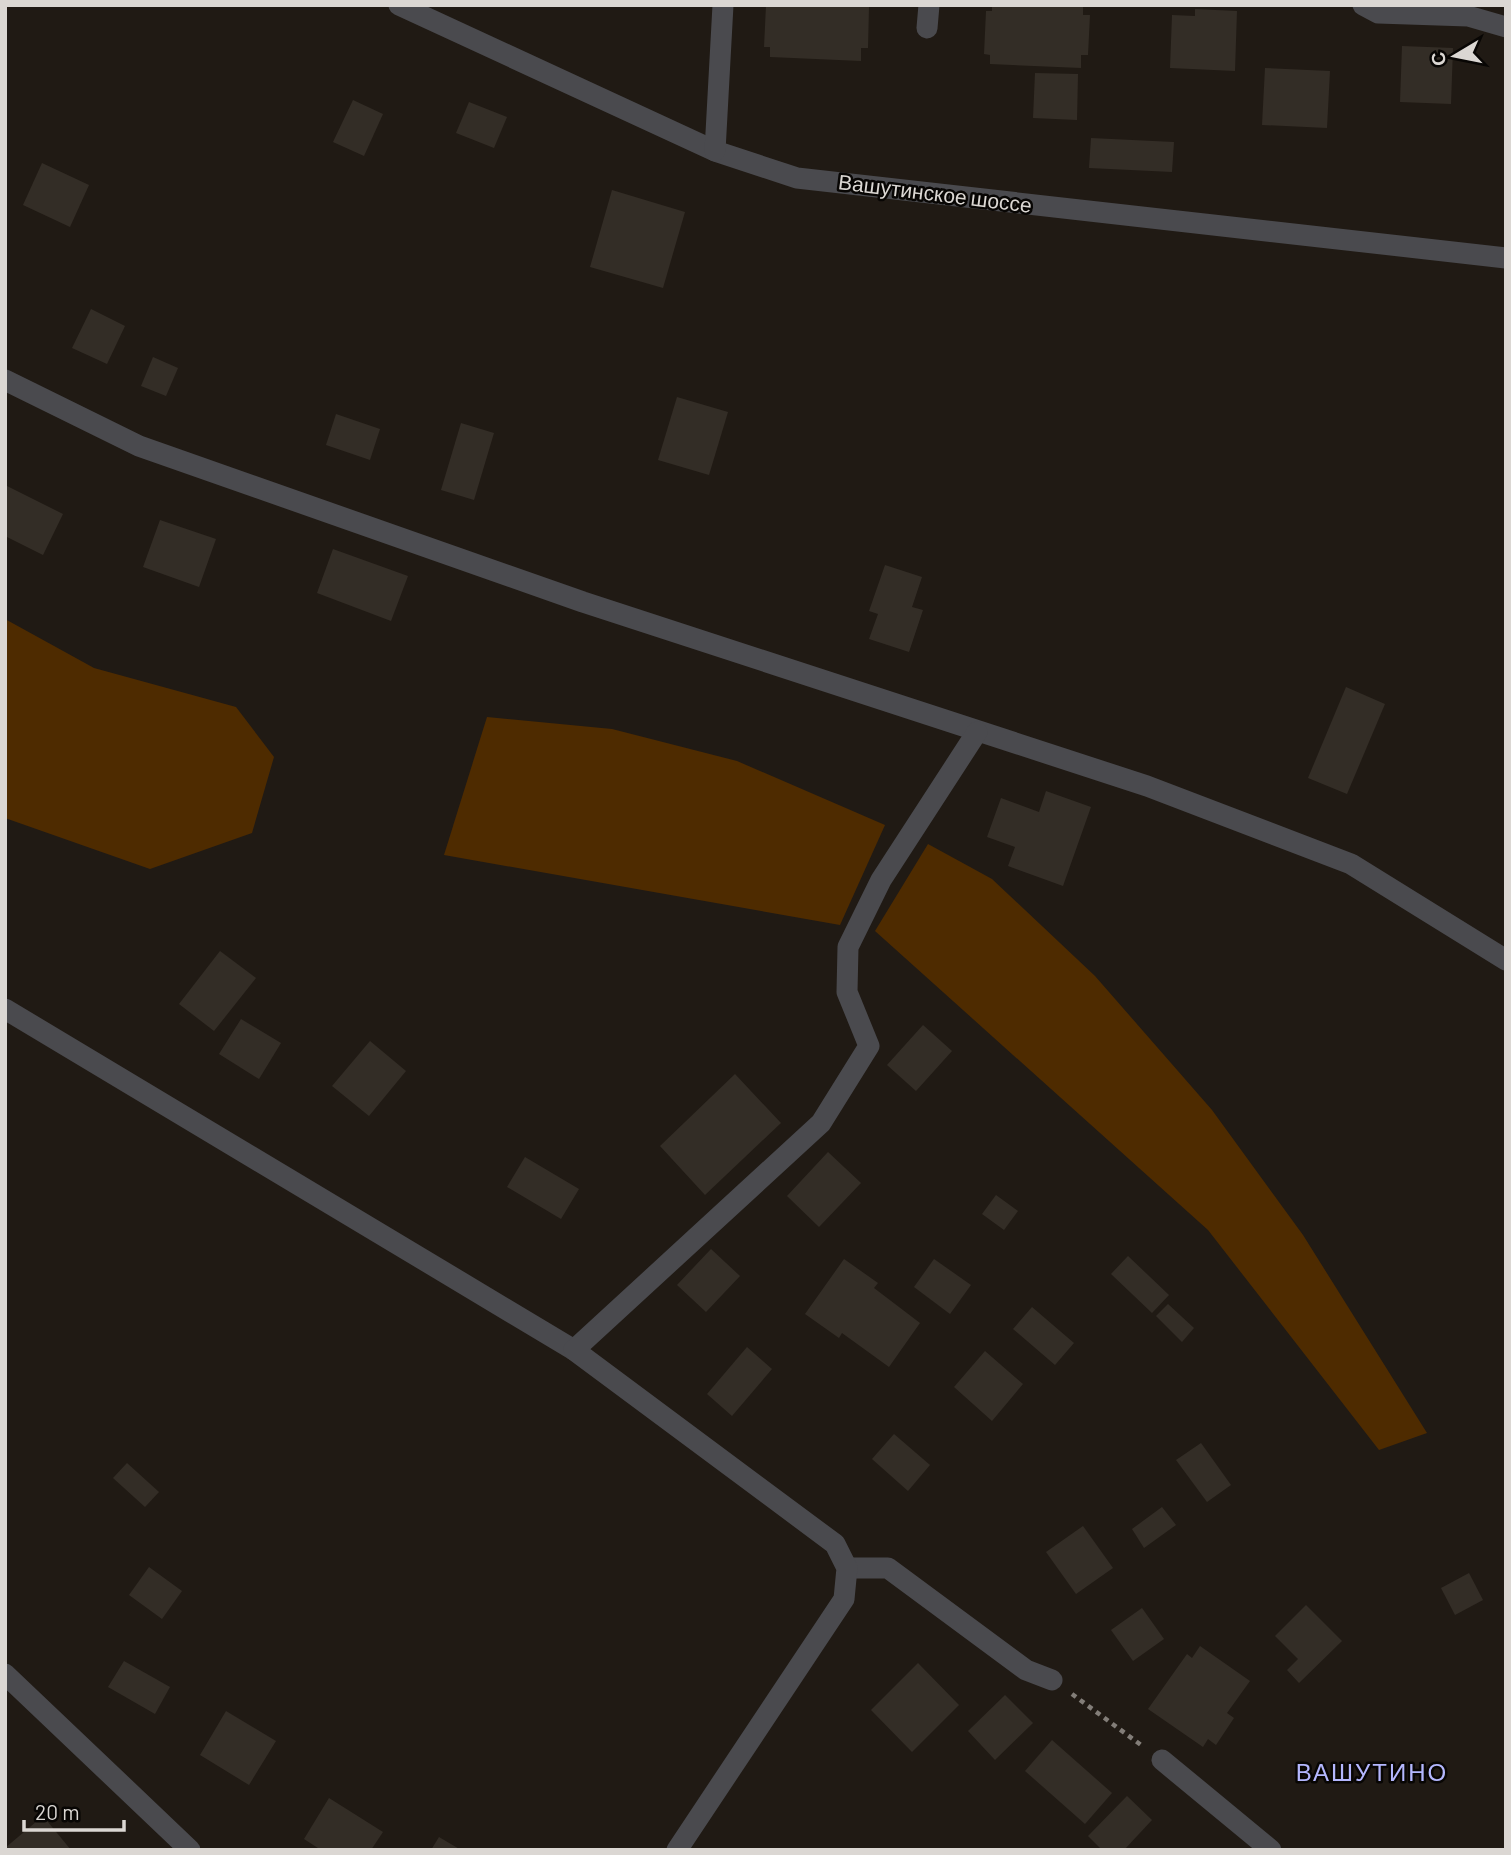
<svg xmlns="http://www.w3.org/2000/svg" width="1511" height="1855" font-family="Barlow,sans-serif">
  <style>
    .water { fill: #4e2b00 }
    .building { fill: #332d26 }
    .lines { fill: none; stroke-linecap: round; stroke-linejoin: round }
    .path { stroke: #827d78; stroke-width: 4.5; stroke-dasharray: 5 5; stroke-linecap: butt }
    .minor { stroke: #4a4a4e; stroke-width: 21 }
    .labels { text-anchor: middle; stroke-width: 5; stroke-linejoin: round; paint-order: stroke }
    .street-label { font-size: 21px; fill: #dbd7d3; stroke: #080604 }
    .quarter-label { font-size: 24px; letter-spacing: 2px; fill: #b4b7fe; stroke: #080604 }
  </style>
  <rect width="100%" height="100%" fill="#201a14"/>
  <g class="water">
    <path d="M 5,619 L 94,668 L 236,707 L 274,757 L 252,833 L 150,869 L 5,818 Z"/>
    <path d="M 487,717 L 612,729 L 737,761 L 885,825 L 840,925 L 444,855 Z"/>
    <path d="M 928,844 L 992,879 L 1095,976 L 1212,1110 L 1303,1235 L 1427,1433 L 1379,1450 L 1208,1230 L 875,931 Z"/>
  </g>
  <g class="building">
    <path d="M 766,5 L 869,7 L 868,48 L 861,48 L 861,61 L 770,57 L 770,47 L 764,47 Z"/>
    <path d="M 992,5 L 1083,5 L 1083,15 L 1090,15 L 1088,55 L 1081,55 L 1081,68 L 990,64 L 990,55 L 984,54 L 986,11 L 992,11 Z"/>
    <path d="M 1195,9 L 1237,11 L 1235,71 L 1170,68 L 1172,15 L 1195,16 Z"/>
    <path d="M 1402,46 L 1453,48 L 1451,104 L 1400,102 Z"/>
    <path d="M 1265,68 L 1330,71 L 1327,128 L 1262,125 Z"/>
    <path d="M 1035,73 L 1078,74 L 1077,120 L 1033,118 Z"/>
    <path d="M 353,100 L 383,114 L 364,156 L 333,142 Z"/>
    <path d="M 469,102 L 507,117 L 494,148 L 456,133 Z"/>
    <path d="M 1091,138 L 1174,142 L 1172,172 L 1089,168 Z"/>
    <path d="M 42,163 L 89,185 L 70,227 L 23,205 Z"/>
    <path d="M 612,190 L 685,212 L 663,288 L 590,267 Z"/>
    <path d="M 91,309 L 125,326 L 107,364 L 72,348 Z"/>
    <path d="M 153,357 L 178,368 L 166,396 L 141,386 Z"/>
    <path d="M 677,397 L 728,412 L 709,475 L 658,460 Z"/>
    <path d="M 336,414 L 380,429 L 370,460 L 326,445 Z"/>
    <path d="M 461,423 L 494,433 L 474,500 L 441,490 Z"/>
    <path d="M 5,485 L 63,514 L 43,555 L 5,536 Z"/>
    <path d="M 160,520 L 216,539 L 199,587 L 143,567 Z"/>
    <path d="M 333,549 L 408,576 L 391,621 L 317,593 Z"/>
    <path d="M 885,565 L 922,577 L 912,607 L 923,610 L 909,652 L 869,639 L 878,614 L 869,611 Z"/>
    <path d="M 1346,687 L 1385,704 L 1347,794 L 1308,778 Z"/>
    <path d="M 1046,791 L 1091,807 L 1063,886 L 1008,866 L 1015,847 L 987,837 L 1001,798 L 1039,812 Z"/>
    <path d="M 220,951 L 256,978 L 214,1031 L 179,1004 Z"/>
    <path d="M 241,1019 L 281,1043 L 259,1079 L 219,1054 Z"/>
    <path d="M 923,1025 L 952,1051 L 916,1091 L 887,1065 Z"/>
    <path d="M 370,1041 L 406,1071 L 369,1116 L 332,1086 Z"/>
    <path d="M 735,1074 L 781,1123 L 705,1195 L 660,1146 Z"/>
    <path d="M 828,1152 L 861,1183 L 819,1227 L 787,1196 Z"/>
    <path d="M 525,1157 L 579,1189 L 561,1219 L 507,1187 Z"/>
    <path d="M 996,1195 L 1018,1211 L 1004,1230 L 982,1214 Z"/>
    <path d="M 711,1249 L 740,1276 L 706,1312 L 677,1285 Z"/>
    <path d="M 1128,1256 L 1169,1295 L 1152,1313 L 1111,1274 Z"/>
    <path d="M 844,1259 L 878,1283 L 874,1288 L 920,1323 L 889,1367 L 842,1333 L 839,1338 L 805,1314 Z"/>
    <path d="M 934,1259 L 971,1285 L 950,1314 L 914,1287 Z"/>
    <path d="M 1168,1304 L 1194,1328 L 1182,1342 L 1156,1316 Z"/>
    <path d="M 1032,1307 L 1074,1343 L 1055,1365 L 1013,1329 Z"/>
    <path d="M 747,1347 L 772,1369 L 732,1416 L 707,1394 Z"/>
    <path d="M 985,1351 L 1023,1384 L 992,1421 L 954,1387 Z"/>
    <path d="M 894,1434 L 930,1465 L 908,1491 L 872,1459 Z"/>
    <path d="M 1201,1443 L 1231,1485 L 1207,1502 L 1176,1460 Z"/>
    <path d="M 127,1463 L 159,1492 L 145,1507 L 113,1478 Z"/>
    <path d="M 1162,1507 L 1176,1525 L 1144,1548 L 1132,1529 Z"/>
    <path d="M 1083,1526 L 1113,1568 L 1076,1594 L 1046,1552 Z"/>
    <path d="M 149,1567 L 182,1591 L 162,1619 L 129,1595 Z"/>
    <path d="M 1469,1573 L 1483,1600 L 1455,1615 L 1441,1588 Z"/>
    <path d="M 1306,1605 L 1342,1641 L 1299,1683 L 1287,1670 L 1298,1659 L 1275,1636 Z"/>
    <path d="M 1142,1608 L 1164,1639 L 1133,1661 L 1111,1630 Z"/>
    <path d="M 1200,1646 L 1250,1681 L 1227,1713 L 1234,1718 L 1216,1745 L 1208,1739 L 1203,1747 L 1148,1709 L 1187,1654 L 1192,1658 Z"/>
    <path d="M 124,1661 L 170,1687 L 155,1714 L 108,1687 Z"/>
    <path d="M 918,1663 L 959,1705 L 912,1752 L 871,1710 Z"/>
    <path d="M 1005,1695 L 1033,1723 L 995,1760 L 968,1731 Z"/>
    <path d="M 226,1711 L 276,1741 L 249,1785 L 200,1755 Z"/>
    <path d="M 1052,1740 L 1112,1793 L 1085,1824 L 1025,1771 Z"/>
    <path d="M 1127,1796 L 1152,1820 L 1124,1850 L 1102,1850 L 1088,1836 Z"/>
    <path d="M 329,1798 L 383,1832 L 371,1850 L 321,1850 L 304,1839 Z"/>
    <path d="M 43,1816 L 71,1850 L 5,1850 L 5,1848 Z"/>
    <path d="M 439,1837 L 461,1850 L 431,1850 Z"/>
  </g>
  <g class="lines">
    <path class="path" d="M 1072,1694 L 1141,1745"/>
    <g class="minor">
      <path d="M 399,5 L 715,151 L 797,178 L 1506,258"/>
      <path d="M 1363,5 L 1378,13 L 1468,16 L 1506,27"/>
      <path d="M 927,28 L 929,5"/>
      <path d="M 715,151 L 723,5"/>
      <path d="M 5,380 L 139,446 L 583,602 L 1147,786 L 1351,864 L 1506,960"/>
      <path d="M 5,1009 L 574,1350"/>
      <path d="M 847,1568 L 888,1568 L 1026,1670 L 1052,1680"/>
      <path d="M 5,1674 L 190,1850"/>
      <path d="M 1162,1760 L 1271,1850"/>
      <path d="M 677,1850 L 844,1599 L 847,1568 L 835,1544 L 574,1350 L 821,1123 L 869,1046 L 847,992 L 848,947 L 881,880 L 977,732"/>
    </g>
  </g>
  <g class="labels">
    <g class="street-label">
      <text transform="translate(935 194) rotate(7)" y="7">Вашутинское шоссе</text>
    </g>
    <g class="quarter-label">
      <text x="1372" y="1781">ВАШУТИНО</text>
    </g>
  </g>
  <rect width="1511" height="1855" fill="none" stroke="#dbd7d3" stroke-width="14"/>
  <g transform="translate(1455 56) rotate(260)" stroke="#080604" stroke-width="5" paint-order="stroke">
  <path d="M0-5L12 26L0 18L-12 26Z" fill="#dbd7d3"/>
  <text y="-10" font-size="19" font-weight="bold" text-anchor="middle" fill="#dbd7d3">С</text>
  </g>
  <path d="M24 1820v10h100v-10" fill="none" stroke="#dbd7d3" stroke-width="3.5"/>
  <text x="35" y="1820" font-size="21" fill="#dbd7d3" stroke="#080604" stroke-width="5" paint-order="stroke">20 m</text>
</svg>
